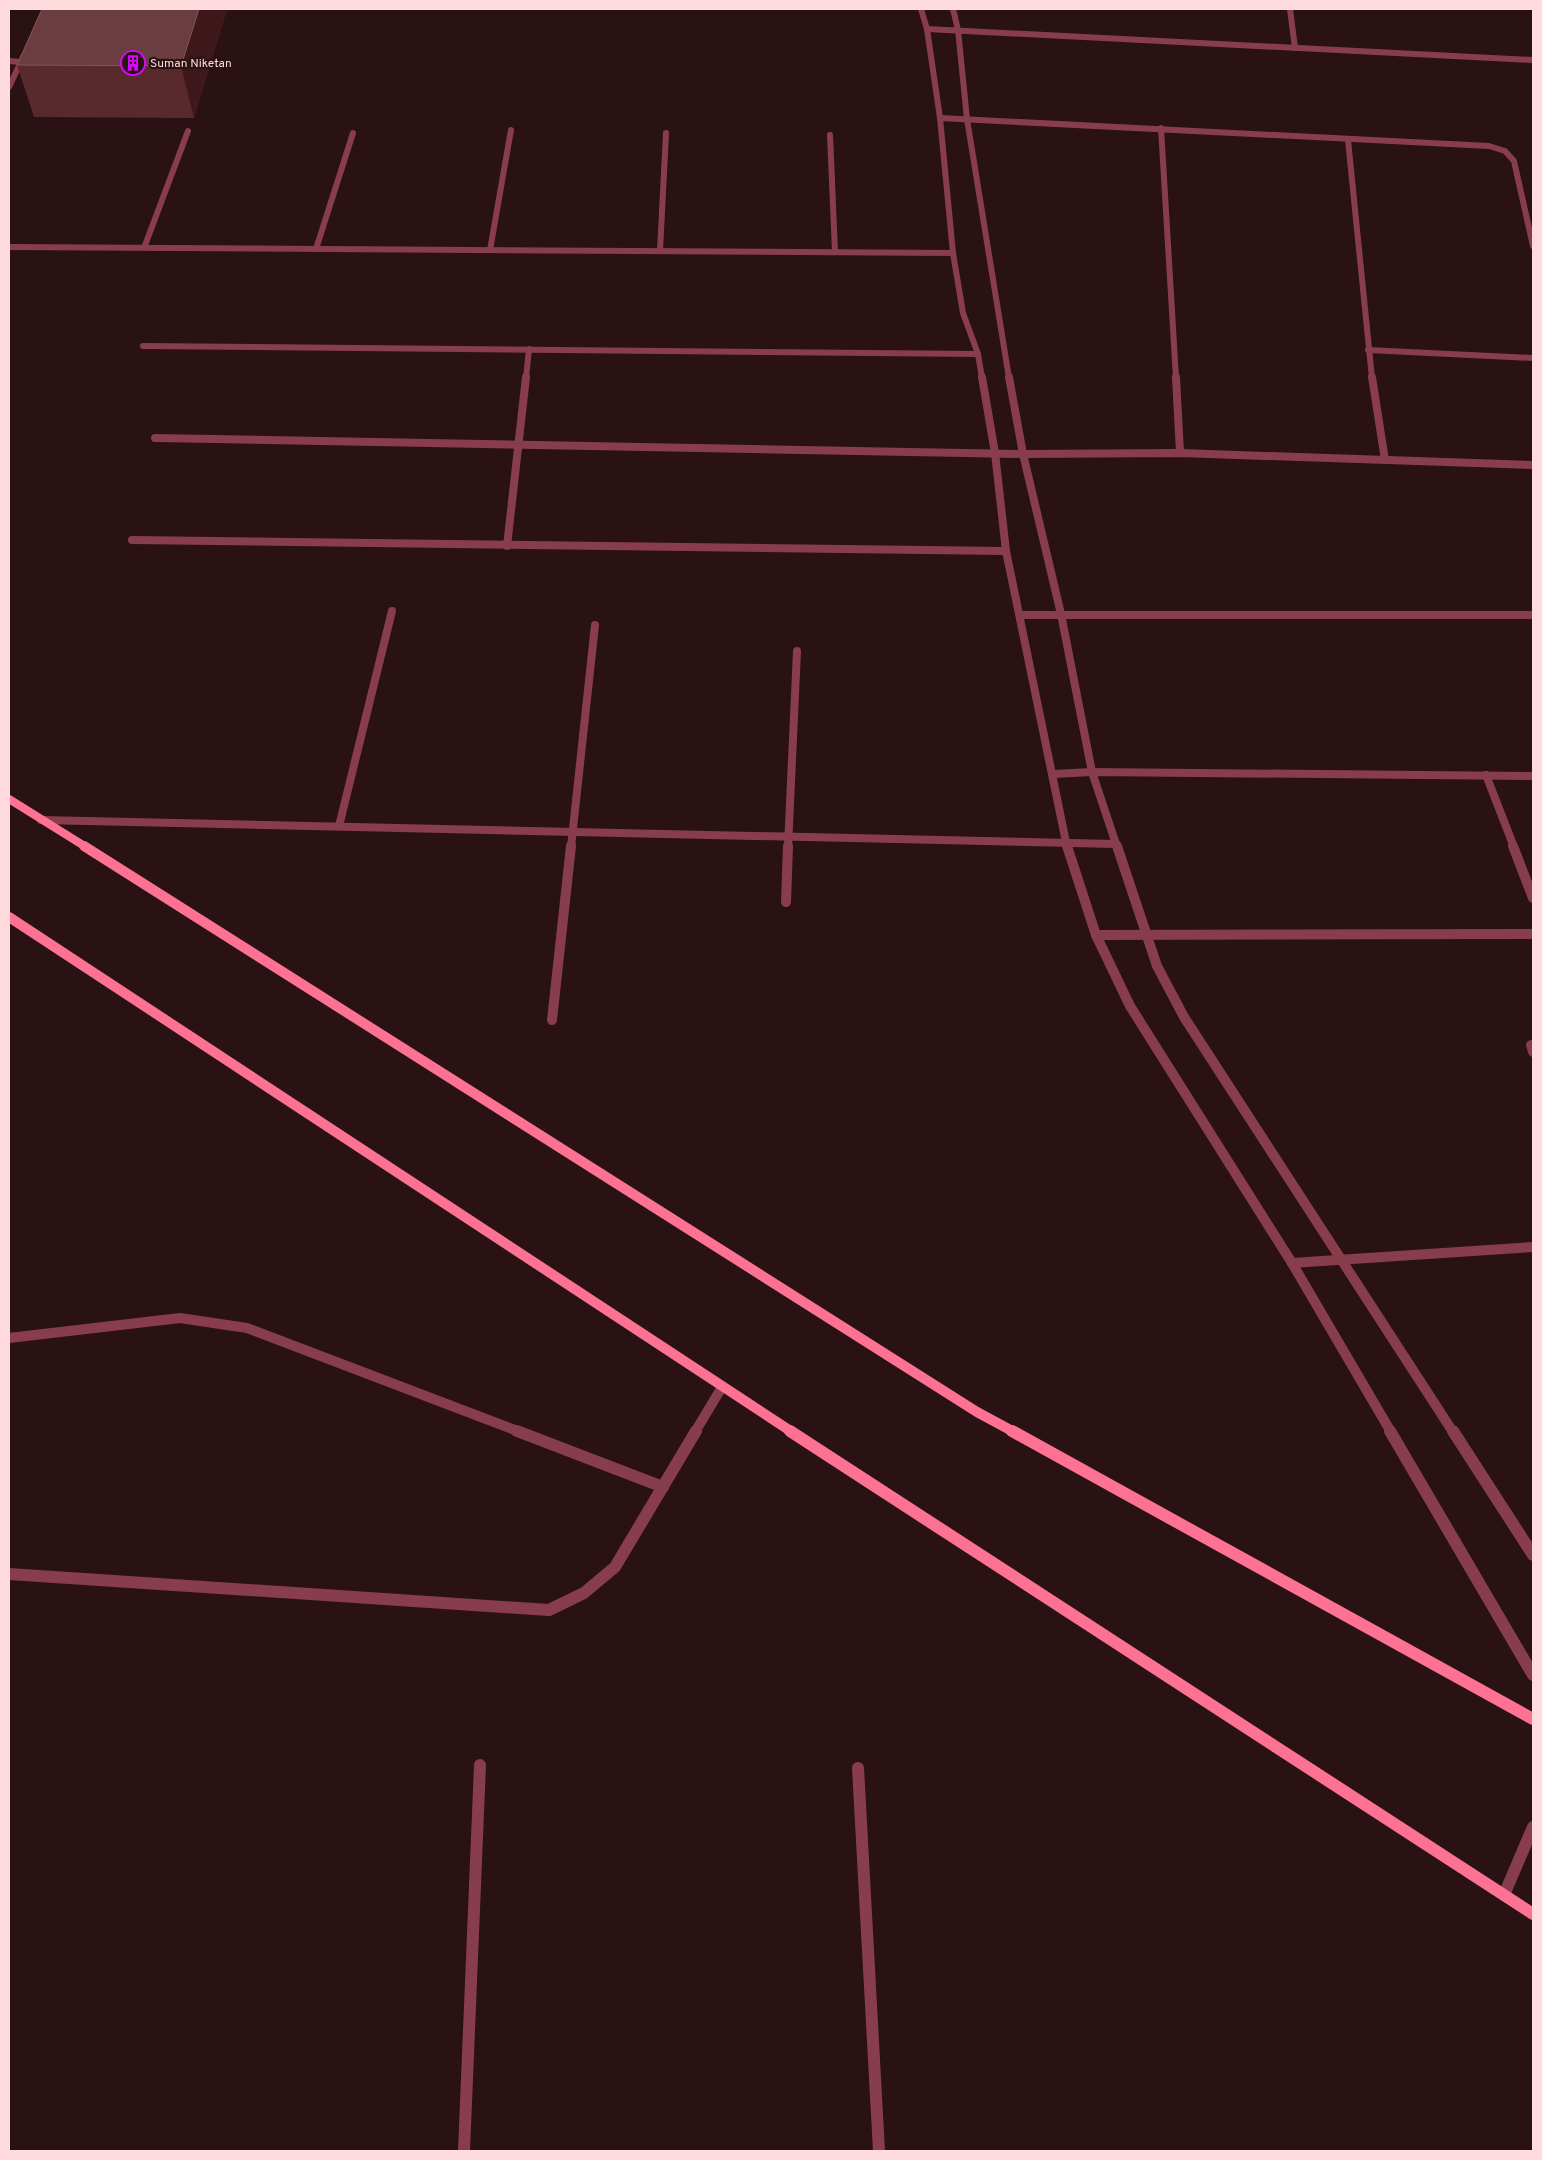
<svg xmlns="http://www.w3.org/2000/svg" width="1542" height="2160" font-family="Overpass,sans-serif">
  <style>
    .lines { fill: none; stroke-linecap: round; stroke-linejoin: round }
    .minor-far3 { stroke: #883d4d; stroke-width: 6 }
    .minor-far2 { stroke: #883d4d; stroke-width: 8 }
    .minor-far1 { stroke: #883d4d; stroke-width: 10 }
    .minor { stroke: #883d4d; stroke-width: 12 }
    .tertiary-far3 { stroke: #883d4d; stroke-width: 6 }
    .tertiary-far2 { stroke: #883d4d; stroke-width: 8 }
    .tertiary-far1 { stroke: #883d4d; stroke-width: 10 }
    .tertiary { stroke: #883d4d; stroke-width: 12 }
    .secondary-far2 { stroke: #fd7292; stroke-width: 8 }
    .secondary-far1 { stroke: #fd7292; stroke-width: 10 }
    .secondary { stroke: #fd7292; stroke-width: 12 }
    .wall { fill: #582a2d }
    .shaded-wall { fill: #3e181b }
    .building { fill: #6a3d40; stroke: #815659 }
    .labels { text-anchor: middle; stroke-width: 4.5; stroke-linejoin: round; paint-order: stroke }
    .far-poi-label { font-size: 12px; fill: #ffdadf; stroke: #2a1113; text-anchor: start }
  </style>
  <rect width="100%" height="100%" fill="#2a1113"/>
  <g class="lines">
    <g class="minor-far3">
      <path d="M 1290,9 L 1295,48"/>
      <path d="M 927,29 L 1533,60"/>
      <path d="M 9,61 L 20,62"/>
      <path d="M 9,87 L 24,55"/>
      <path d="M 940,118 L 1489,146 L 1505,151 L 1514,161 L 1533,246"/>
      <path d="M 1161,128 L 1176,378"/>
      <path d="M 830,135 L 835,252"/>
      <path d="M 1348,140 L 1372,378"/>
      <path d="M 9,247 L 953,253"/>
      <path d="M 144,248 L 188,131"/>
      <path d="M 316,249 L 353,133"/>
      <path d="M 490,250 L 511,130"/>
      <path d="M 660,251 L 666,133"/>
      <path d="M 143,346 L 978,354"/>
      <path d="M 1368,350 L 1533,358"/>
      <path d="M 526,378 L 529,349"/>
    </g>
    <g class="minor-far2">
      <path d="M 1176,377 L 1180,453"/>
      <path d="M 1372,377 L 1385,460"/>
      <path d="M 155,438 L 1023,454 L 1180,453 L 1533,465"/>
      <path d="M 132,540 L 1006,551"/>
      <path d="M 507,546 L 526,377"/>
      <path d="M 1021,615 L 1533,615"/>
      <path d="M 1053,774 L 1092,772 L 1533,776"/>
      <path d="M 1486,775 L 1514,847"/>
      <path d="M 41,820 L 1116,844"/>
      <path d="M 339,826 L 392,611"/>
      <path d="M 571,847 L 595,625"/>
      <path d="M 788,847 L 797,651"/>
    </g>
    <g class="minor-far1">
      <path d="M 1513,846 L 1533,898"/>
      <path d="M 786,902 L 788,846"/>
      <path d="M 1096,935 L 1533,934"/>
      <path d="M 552,1020 L 571,846"/>
      <path d="M 1531,1045 L 1533,1052"/>
      <path d="M 1292,1263 L 1533,1247"/>
      <path d="M 9,1338 L 180,1318 L 247,1328 L 520,1432"/>
      <path d="M 695,1432 L 722,1387"/>
    </g>
    <g class="minor">
      <path d="M 517,1431 L 663,1487"/>
      <path d="M 9,1574 L 549,1610 L 584,1593 L 615,1567 L 696,1431"/>
      <path d="M 858,1768 L 879,2151"/>
      <path d="M 464,2151 L 480,1765"/>
    </g>
    <g class="tertiary-far3">
      <path d="M 921,9 L 927,29 L 940,118 L 953,253 L 963,313 L 978,354 L 982,378"/>
      <path d="M 953,9 L 958,30 L 967,119 L 1009,378"/>
    </g>
    <g class="tertiary-far2">
      <path d="M 982,377 L 995,453 L 1006,551 L 1067,847"/>
      <path d="M 1009,377 L 1023,454 L 1061,614 L 1092,772 L 1117,847"/>
    </g>
    <g class="tertiary-far1">
      <path d="M 1067,846 L 1096,935 L 1130,1006 L 1292,1263 L 1391,1432"/>
      <path d="M 1117,846 L 1157,966 L 1184,1017 L 1453,1432"/>
    </g>
    <g class="tertiary">
      <path d="M 1390,1431 L 1533,1675"/>
      <path d="M 1453,1431 L 1533,1555"/>
      <path d="M 1504,1895 L 1533,1827"/>
    </g>
    <path class="secondary-far2" d="M 9,799 L 86,847"/>
    <g class="secondary-far1">
      <path d="M 84,846 L 977,1412 L 1014,1432"/>
      <path d="M 9,917 L 792,1432"/>
    </g>
    <g class="secondary">
      <path d="M 790,1431 L 1533,1914"/>
      <path d="M 1012,1431 L 1533,1719"/>
    </g>
  </g>
  <path class="wall" d="M 42,9 L 227,9 L 194,118 L 34,117 L 17,65 Z"/>
  <path class="shaded-wall" d="M 199,9 L 227,9 L 194,118 L 181,66 Z"/>
  <path class="building" d="M 42,9 L 199,9 L 181,66 L 17,65 Z"/>
  <defs>
    <symbol id="building-ring" viewBox="-11 -11 22 22"><circle r="9.5" fill="#2a1113" stroke="#d609fc" stroke-width="1.5"/><path d="M-4-6H4V6H1V3H-1V6H-4ZM-2.5-4.3h1.7v1.8h-1.7ZM.8-4.3h1.7v1.8H.8ZM-2.5-1h1.7V.8h-1.7ZM.8-1h1.7V.8H.8Z" fill="#d609fc"/></symbol>
  </defs>
  <g fill-rule="evenodd">
    <use href="#building-ring" x="119" y="49" width="28" height="28"/>
  </g>
  <g class="labels">
    <g class="far-poi-label">
      <text x="150" y="67">Suman Niketan</text>
    </g>
  </g>
  <rect width="1542" height="2160" fill="none" stroke="#ffdadf" stroke-width="20"/>
</svg>
